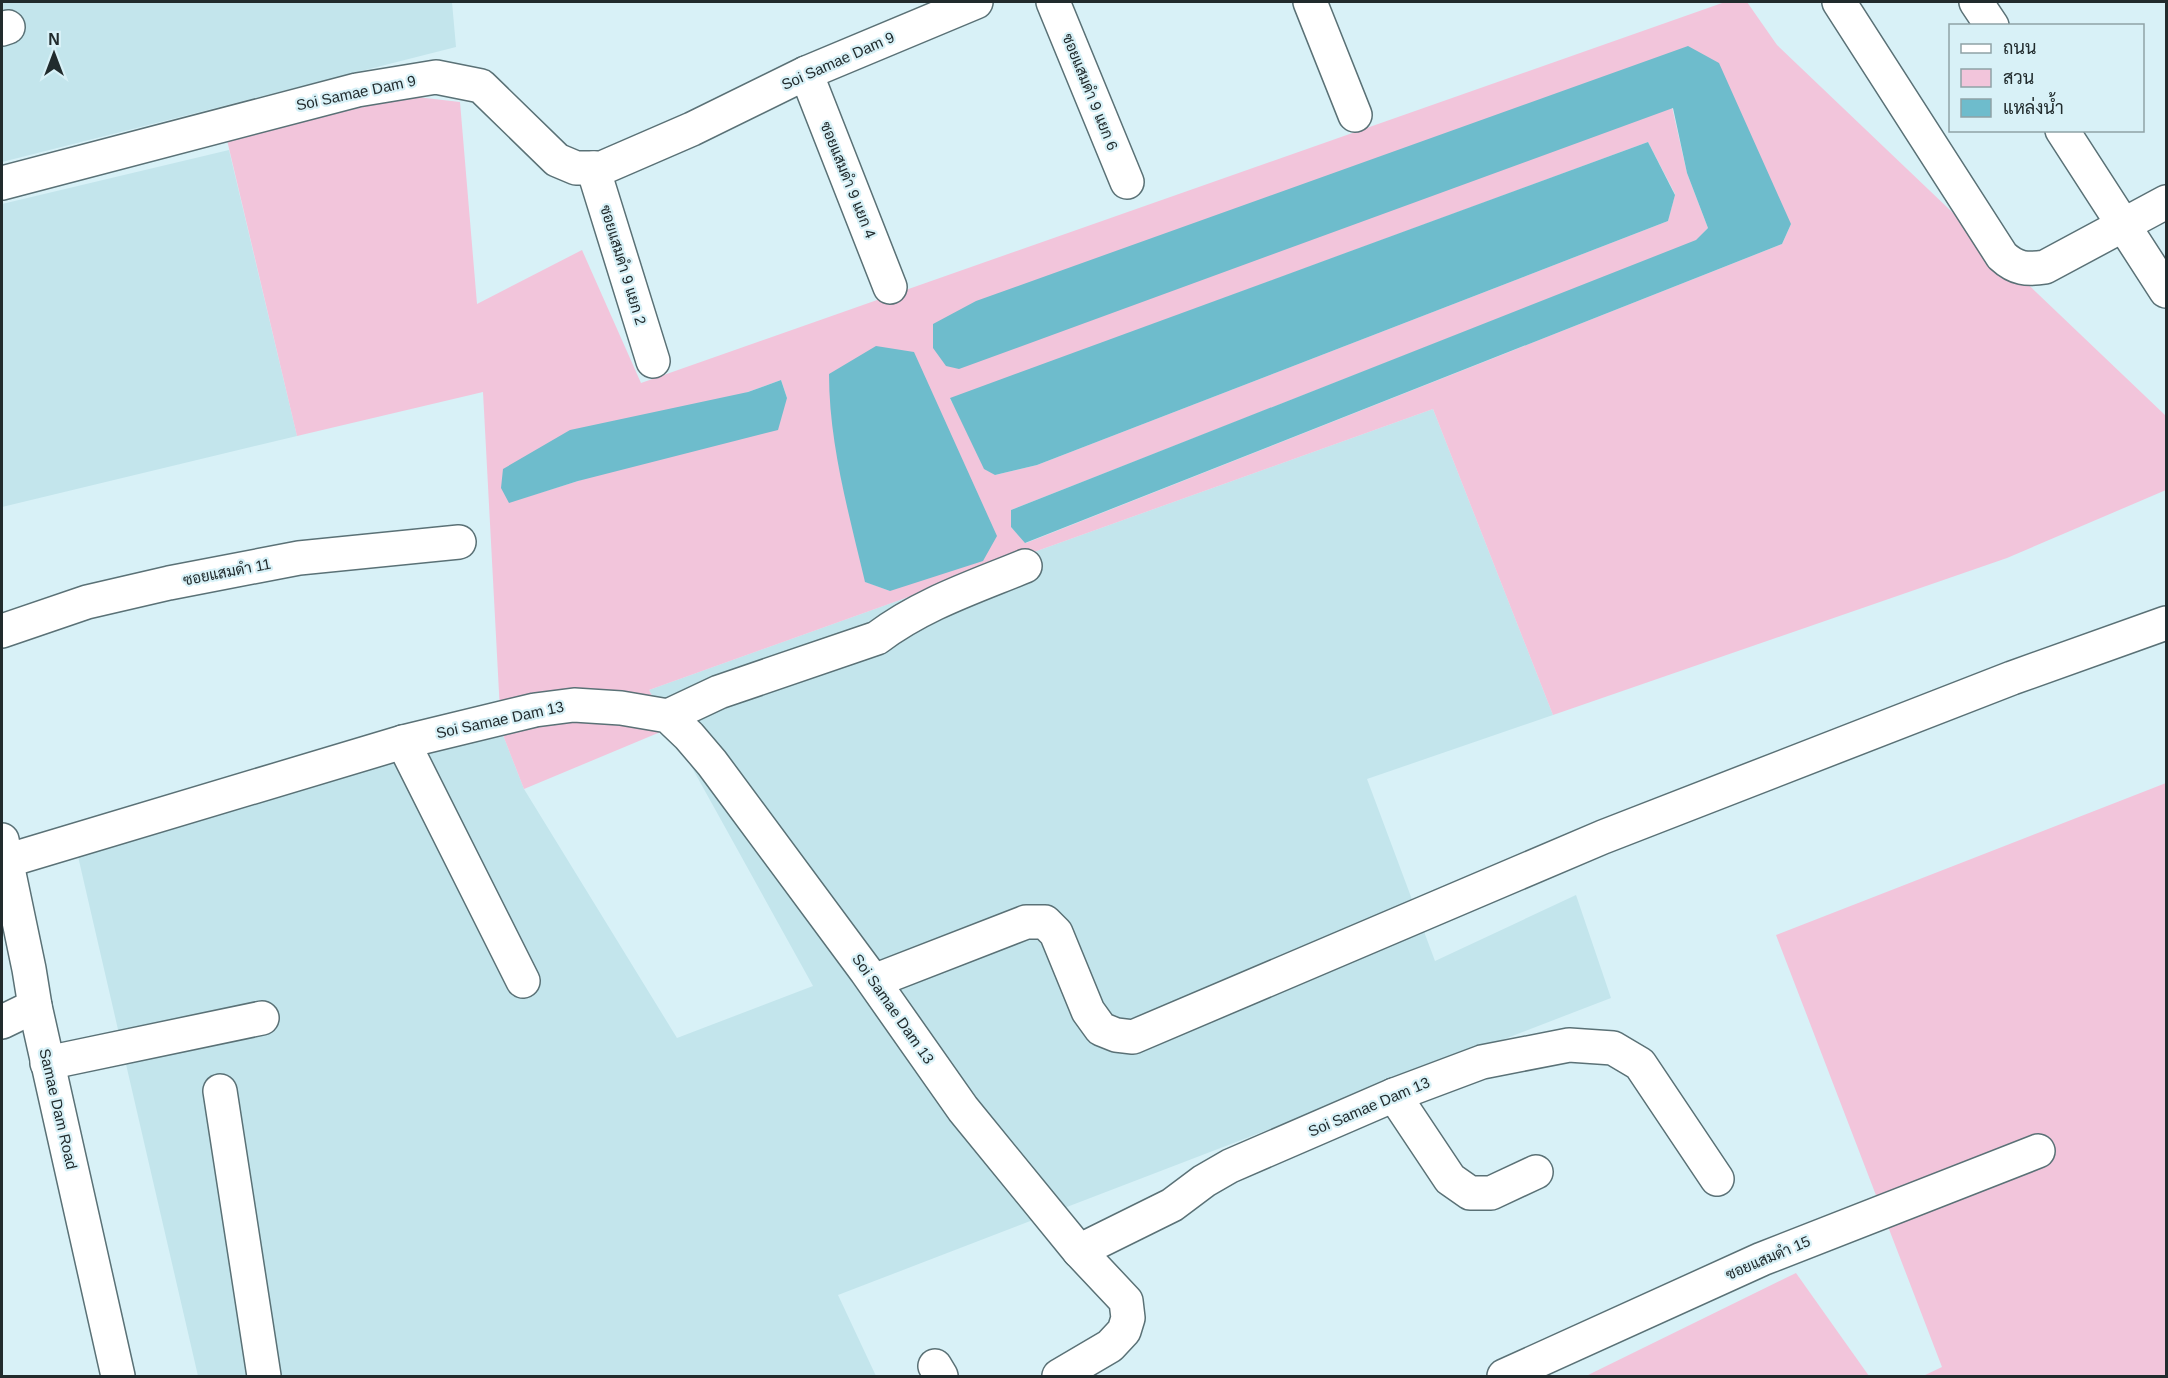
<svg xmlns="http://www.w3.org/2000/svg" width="2168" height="1378" font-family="Helvetica,Sarabun,sans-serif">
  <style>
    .built { fill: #c3e5ec }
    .green { fill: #f2c5db; fill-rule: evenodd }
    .water { fill: #6ebccc }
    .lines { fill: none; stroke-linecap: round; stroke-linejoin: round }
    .minor-casing { stroke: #5a7176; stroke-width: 36 }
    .minor { stroke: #fff; stroke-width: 33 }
    .labels { text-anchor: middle; stroke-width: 4.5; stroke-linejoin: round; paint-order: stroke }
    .street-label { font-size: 15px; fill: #212b2d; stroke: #d8f1f7 }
  </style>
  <rect width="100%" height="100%" fill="#d8f1f7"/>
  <g class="built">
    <path d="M 2,2 L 452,2 L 456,47 L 2,162 Z"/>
    <path d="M 229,150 L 297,436 L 2,507 L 2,204 Z"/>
    <path d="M 1433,409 L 1553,715 L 1367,779 L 1435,961 L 1576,895 L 1611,998 L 838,1295 L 876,1376 L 198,1376 L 71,826 L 501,730 L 524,789 L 677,1038 L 813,986 L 649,690 Z"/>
  </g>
  <g class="green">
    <path d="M 1725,2 L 1747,2 L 1777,45 L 2166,416 L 2166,490 L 2007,558 L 1553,715 L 1433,409 L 649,690 L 670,728 L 524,789 L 501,730 L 483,392 L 297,436 L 227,140 L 408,96 L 460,102 L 477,304 L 582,250 L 641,383 ZM 1672,107 L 1791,224 L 1782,244 L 1026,543 L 1011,527 L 1011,510 L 1696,241 L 1708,228 L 1687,173 ZM 1648,142 L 1675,194 L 1668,221 L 1037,465 L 995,475 L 950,399 ZM 781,380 L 787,398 L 578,481 L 510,502 L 748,392 ZM 842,482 L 890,591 L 866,582 Z"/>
    <path d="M 2166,783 L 2166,1376 L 1923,1376 L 1942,1367 L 1776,935 Z"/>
    <path d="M 1796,1273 L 1869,1376 L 1586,1376 Z"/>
  </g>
  <g class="water">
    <path d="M 1688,46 L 1719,63 L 1791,224 L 1782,244 L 1025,543 L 1011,527 L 1011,510 L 1696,240 L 1708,228 L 1687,173 L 1673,108 L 959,369 L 946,366 L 933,348 L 933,324 L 976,301 Z"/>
    <path d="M 1648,142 L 1675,195 L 1668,221 L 1037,465 L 995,475 L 984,469 L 950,398 Z"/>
    <path d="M 876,346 L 914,352 L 997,536 L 983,561 L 890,591 L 865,582 C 849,514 829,444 829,374 Z"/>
    <path d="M 781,380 L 787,398 L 778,430 L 578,481 L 509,503 L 501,488 L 503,469 L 570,430 L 748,392 Z"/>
  </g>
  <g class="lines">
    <defs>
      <g id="minor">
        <path d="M 1053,2 L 1127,182"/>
        <path d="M 1310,2 L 1355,115"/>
        <path d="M 1839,2 L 2002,256 C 2016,269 2027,270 2045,267 L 2166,202"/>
        <path d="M 1976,2 L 1992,26"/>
        <path d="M 2,29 L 8,27"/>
        <path d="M 806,73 L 890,287"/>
        <path d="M 2062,130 L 2166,291"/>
        <path d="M 593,168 L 653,361"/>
        <path d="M 2,183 L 357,90 L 436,77 L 481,86 L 557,160 L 576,168 L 602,168 L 692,129 L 806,73 L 976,2"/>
        <path d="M 2,631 L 87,602 L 169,583 L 299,558 L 459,542"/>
        <path d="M 668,716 L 719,692 L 877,638 C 922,604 974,587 1025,566"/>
        <path d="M 403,742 L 523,981"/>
        <path d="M 2,840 L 29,969 L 35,1006 L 118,1376"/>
        <path d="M 6,861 L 403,742 L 535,710 L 574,705 L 621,708 L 668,716 L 689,736 L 712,763 L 866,971 L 963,1109 L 1079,1251 L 1172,1205 L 1204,1181 L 1230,1166 L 1394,1095 L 1482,1062 L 1569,1045 L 1613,1048 L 1640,1064 L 1717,1179"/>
        <path d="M 874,981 L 1026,922 L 1045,922 L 1056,933 L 1088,1011 L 1101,1029 L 1116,1035 L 1133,1037 L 1603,837 L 2012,678 L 2166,623"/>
        <path d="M 2,1022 L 35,1006"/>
        <path d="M 47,1063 L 262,1018"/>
        <path d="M 220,1091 L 264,1376"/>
        <path d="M 1394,1095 L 1450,1179 L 1470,1193 L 1491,1193 L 1536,1172"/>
        <path d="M 935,1366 L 941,1376"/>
        <path d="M 1059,1376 L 1110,1346 L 1124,1331 L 1128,1318 L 1126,1301 L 1079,1251"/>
        <path d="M 1504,1376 L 1762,1259 L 2038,1151"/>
      </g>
    </defs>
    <use href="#minor" class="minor-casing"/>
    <use href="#minor" class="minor"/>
  </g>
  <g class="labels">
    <g class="street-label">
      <text transform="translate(838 61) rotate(-24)" y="5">Soi Samae Dam 9</text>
      <text transform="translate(1090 92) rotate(68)" y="5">ซอยแสมดำ 9 แยก 6</text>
      <text transform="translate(356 93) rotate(-12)" y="5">Soi Samae Dam 9</text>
      <text transform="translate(848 180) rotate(68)" y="5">ซอยแสมดำ 9 แยก 4</text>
      <text transform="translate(623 265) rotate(73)" y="5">ซอยแสมดำ 9 แยก 2</text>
      <text transform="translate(227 572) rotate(-11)" y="5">ซอยแสมดำ 11</text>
      <text transform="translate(500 720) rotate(-12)" y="5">Soi Samae Dam 13</text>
      <text transform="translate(893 1009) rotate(55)" y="5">Soi Samae Dam 13</text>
      <text transform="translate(1369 1107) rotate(-23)" y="5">Soi Samae Dam 13</text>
      <text transform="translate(58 1109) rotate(77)" y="5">Samae Dam Road</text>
      <text transform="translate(1768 1258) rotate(-23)" y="5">ซอยแสมดำ 15</text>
    </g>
  </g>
  <rect width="2168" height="1378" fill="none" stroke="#212b2d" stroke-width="6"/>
  <rect x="1949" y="24" width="195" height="108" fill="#d8f1f7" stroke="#8fa2a6" stroke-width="1.5"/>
  <rect x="1961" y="44" width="30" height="9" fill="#ffffff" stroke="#8fa2a6" stroke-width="1.5"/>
  <text x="2003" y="54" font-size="18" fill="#212b2d">ถนน</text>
  <rect x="1961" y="69" width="30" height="18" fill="#f2c5db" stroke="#8fa2a6" stroke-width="1.5"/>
  <text x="2003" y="84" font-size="18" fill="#212b2d">สวน</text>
  <rect x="1961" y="99" width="30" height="18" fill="#6ebccc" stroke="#8fa2a6" stroke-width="1.5"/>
  <text x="2003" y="114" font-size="18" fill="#212b2d">แหล่งน้ำ</text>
  <g transform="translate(54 54)" stroke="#d8f1f7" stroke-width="4.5" paint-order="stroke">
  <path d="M0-4.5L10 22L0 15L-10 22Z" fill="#212b2d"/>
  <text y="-9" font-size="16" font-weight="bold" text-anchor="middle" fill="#212b2d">N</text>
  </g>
</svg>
